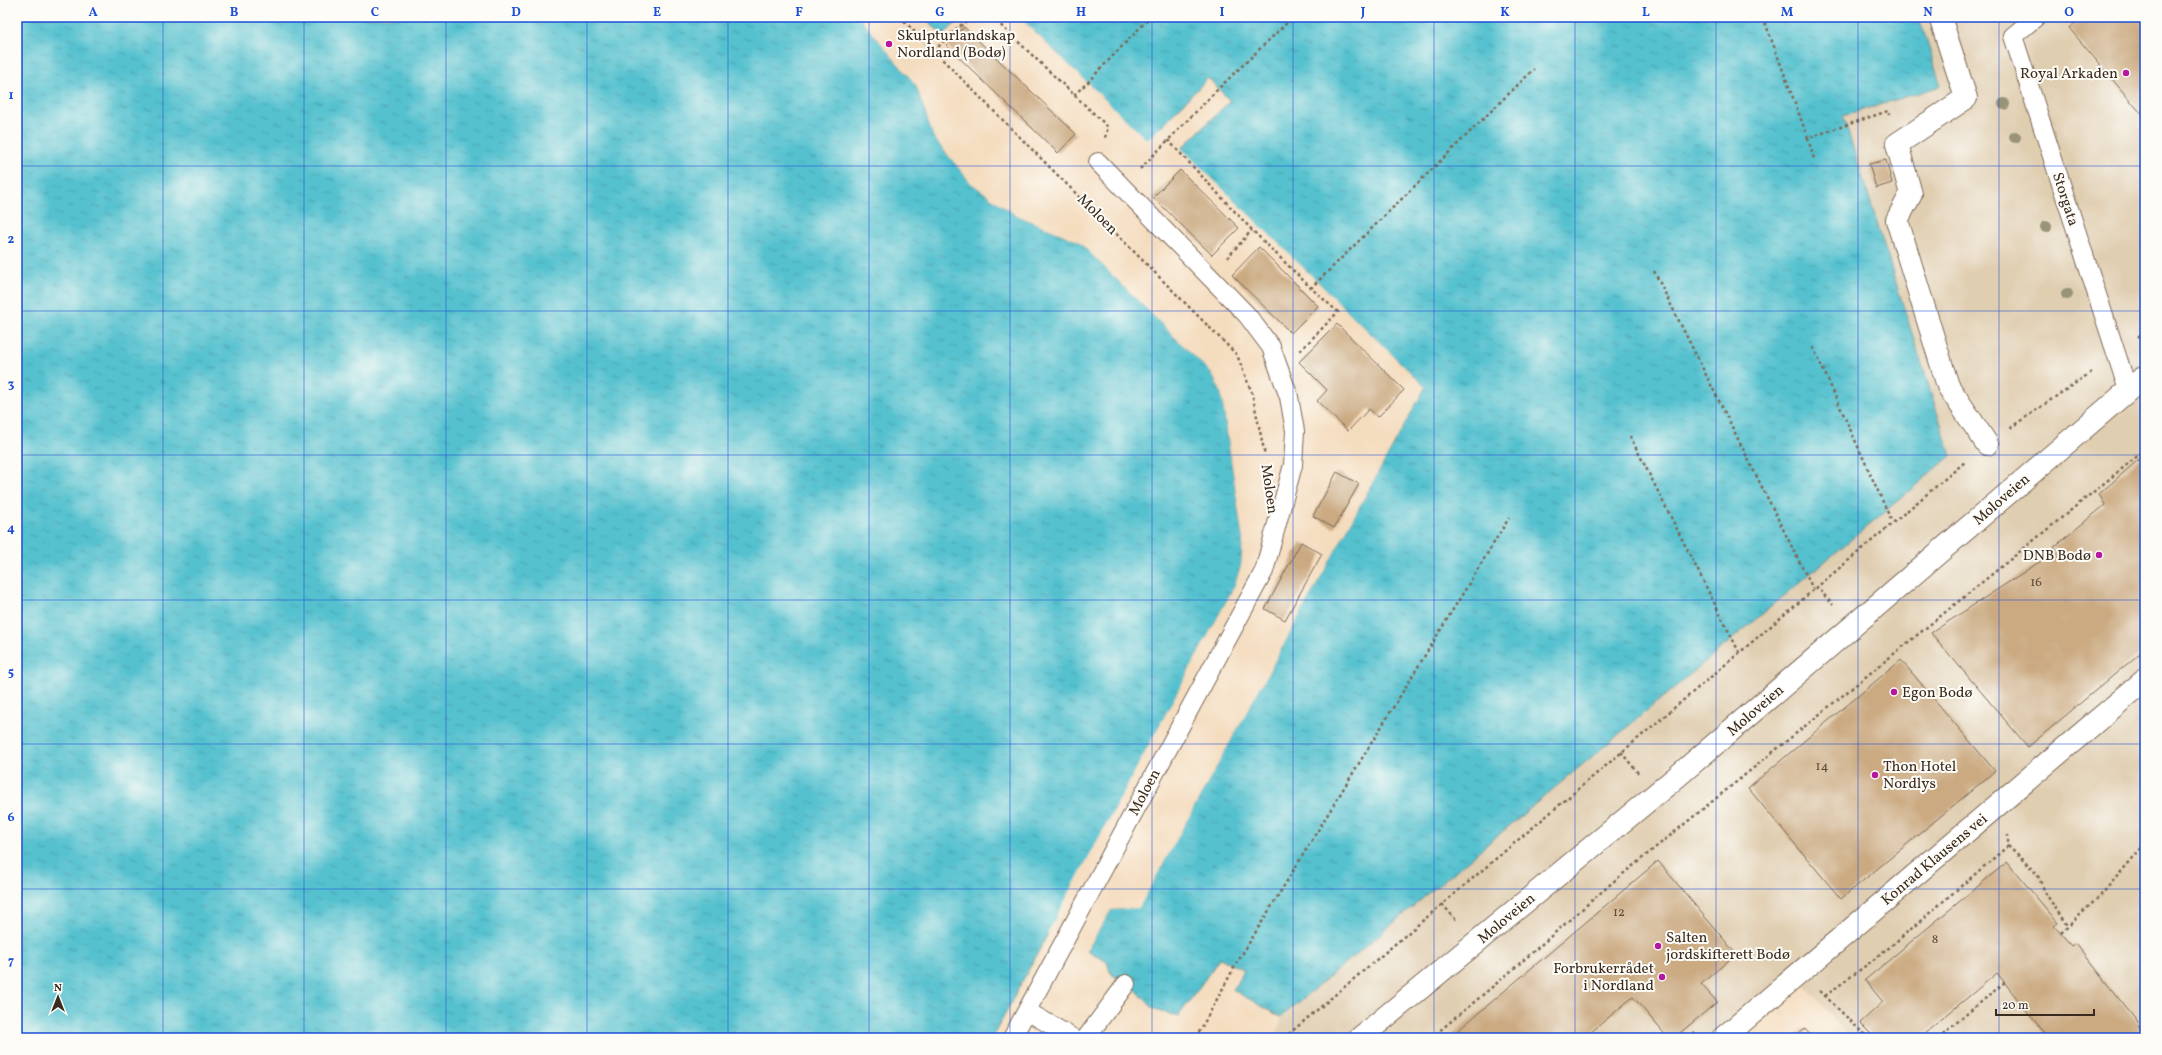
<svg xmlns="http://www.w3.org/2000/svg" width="2162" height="1055" font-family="Vollkorn,serif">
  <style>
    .built { fill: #e0ceb1 }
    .water { fill: url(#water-ripples); stroke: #487676 }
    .pier { fill: #f4dcbe }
    .building { fill: #cbaa82 }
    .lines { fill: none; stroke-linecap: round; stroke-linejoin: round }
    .lane-casing { stroke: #7c6856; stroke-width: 20 }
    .street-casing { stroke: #7c6856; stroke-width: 24 }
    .path { stroke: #7c6856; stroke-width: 2.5; stroke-dasharray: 3 3; stroke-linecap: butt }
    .lane { stroke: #fff; stroke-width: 18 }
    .street { stroke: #fff; stroke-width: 22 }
    .tree { fill: #989479 }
    .grid { fill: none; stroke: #1d4ed8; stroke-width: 1; stroke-opacity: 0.55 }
    .poi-dot { fill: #b5179e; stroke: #fdfcf7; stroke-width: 1.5 }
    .labels { text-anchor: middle; stroke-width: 4; stroke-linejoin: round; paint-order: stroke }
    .number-label { font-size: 13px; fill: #5f4a37 }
    .poi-label { font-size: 15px; fill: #3b2a1e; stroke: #fdfcf7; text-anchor: start }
    .street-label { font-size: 15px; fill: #3b2a1e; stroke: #fdfcf7 }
    .neatline { fill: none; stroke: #1d4ed8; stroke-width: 1.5 }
    .grid-label { font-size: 13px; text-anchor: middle; font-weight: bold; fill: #1d4ed8 }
  </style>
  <defs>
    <pattern id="water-ripples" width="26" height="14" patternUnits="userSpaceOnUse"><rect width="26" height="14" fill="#55c1cf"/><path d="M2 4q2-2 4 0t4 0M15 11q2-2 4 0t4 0" fill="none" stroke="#489da7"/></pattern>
  </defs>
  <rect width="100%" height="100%" fill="#fdfcf7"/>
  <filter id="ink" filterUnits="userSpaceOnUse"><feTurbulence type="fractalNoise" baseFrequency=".025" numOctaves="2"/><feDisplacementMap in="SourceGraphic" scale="8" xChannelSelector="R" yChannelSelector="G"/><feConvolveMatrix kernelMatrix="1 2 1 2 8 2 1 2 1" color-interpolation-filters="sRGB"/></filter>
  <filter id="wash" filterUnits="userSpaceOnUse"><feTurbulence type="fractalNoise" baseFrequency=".012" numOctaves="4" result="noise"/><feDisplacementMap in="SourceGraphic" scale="16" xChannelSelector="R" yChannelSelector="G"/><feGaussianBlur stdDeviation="0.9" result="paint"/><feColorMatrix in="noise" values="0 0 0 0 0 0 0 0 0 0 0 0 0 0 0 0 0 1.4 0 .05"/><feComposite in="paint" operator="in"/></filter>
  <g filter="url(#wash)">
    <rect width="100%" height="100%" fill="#f4dcbe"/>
    <path class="built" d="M 1919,17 L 2145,17 L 2145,1038 L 1850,1038 L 1796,975 L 1723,1038 L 1277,1038 L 1281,1017 L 1951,456 L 1843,115 L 1941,86 Z"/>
    <g class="water">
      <path d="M 17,17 L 859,17 L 916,85 L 934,138 L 971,183 L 1014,214 L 1078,241 L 1212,374 L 1221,392 L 1243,540 L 1241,566 L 1234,587 L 992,1038 L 17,1038 Z"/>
      <path d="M 924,17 L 961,17 L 943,36 Z"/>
      <path d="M 1022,17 L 1919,17 L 1941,86 L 1843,116 L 1951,456 L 1281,1017 L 1233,990 L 1244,970 L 1220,958 L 1178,1017 L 1153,1008 L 1136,990 L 1111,974 L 1107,962 L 1087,950 L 1111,910 L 1139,907 L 1425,387 L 1181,149 L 1230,101 L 1208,78 L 1147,141 L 1020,18 Z"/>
    </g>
    <g class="pier">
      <path d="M 859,17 L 861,17 L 917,84 L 936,137 L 972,181 L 1015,213 L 1080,239 L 1213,373 L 1223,392 L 1245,540 L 1243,566 L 1236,587 L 1049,935 L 1047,934 L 1234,587 L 1241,566 L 1243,540 L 1221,392 L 1212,374 L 1078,241 L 1014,214 L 971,183 L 934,138 L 916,85 Z"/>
      <path d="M 1019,17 L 1147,140 L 1159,128 L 1161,129 L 1149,142 L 1146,142 L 1019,20 Z"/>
      <path d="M 1180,147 L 1425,387 L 1139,908 L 1111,910 L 1087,950 L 1085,949 L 1109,909 L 1138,906 L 1423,388 L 1180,150 Z"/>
    </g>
    <g id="blocks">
      <g class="building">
        <path d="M 2082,17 L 2145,17 L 2145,118 L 2069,28 Z"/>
        <path d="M 964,27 L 1076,134 L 1058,153 L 946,45 Z"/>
        <path d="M 1886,160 L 1892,183 L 1876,188 L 1869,164 Z"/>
        <path d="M 1180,170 L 1239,228 L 1212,255 L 1153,197 Z"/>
        <path d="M 1259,247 L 1318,306 L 1291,333 L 1232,275 Z"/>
        <path d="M 1337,324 L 1404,390 L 1378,417 L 1369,409 L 1348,431 L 1317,401 L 1327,390 L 1299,362 Z"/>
        <path d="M 2145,454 L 2145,649 L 2028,747 L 1931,633 L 2056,551 L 2054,547 L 2105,505 L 2099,494 Z"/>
        <path d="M 1337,472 L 1359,484 L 1334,528 L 1313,516 Z"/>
        <path d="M 1301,542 L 1322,554 L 1285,620 L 1265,609 Z"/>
        <path d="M 1901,660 L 1995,771 L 1841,899 L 1748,788 Z"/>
        <path d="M 1658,861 L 1736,954 L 1701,984 L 1717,1002 L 1674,1038 L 1668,1038 L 1633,997 L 1584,1038 L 1449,1038 Z"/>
        <path d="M 2007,862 L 2058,923 L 2054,926 L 2072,946 L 2075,944 L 2136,1020 L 2143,1038 L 2048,1038 L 1997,973 L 1919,1038 L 1875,1038 L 1860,1023 L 1883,1002 L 1865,980 Z"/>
        <path d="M 1805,1029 L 1813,1038 L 1794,1038 Z"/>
      </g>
    </g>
  </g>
  <g filter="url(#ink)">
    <use href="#blocks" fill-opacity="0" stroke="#7c6856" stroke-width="1"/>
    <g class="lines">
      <defs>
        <g id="lane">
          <path d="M 2036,17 L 2013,36 L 2128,390"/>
          <path d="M 1027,1011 L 1073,1038"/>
          <path d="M 1012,1038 L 1264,571 L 1293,465 L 1295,431 L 1289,397 L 1271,347 L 1247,315 L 1098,162"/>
          <path d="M 1086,1038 L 1126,984"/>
        </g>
        <g id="street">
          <path d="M 1940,17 L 1966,98 L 1897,144 L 1911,194 L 1897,220 L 1948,386 L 1987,444"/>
          <path d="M 1360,1038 L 1673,780 L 2145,376"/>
          <path d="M 1723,1038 L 2145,680"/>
        </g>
      </defs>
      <use href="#lane" class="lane-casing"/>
      <use href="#street" class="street-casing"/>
      <g class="path">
        <path d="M 900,17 L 1237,355 L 1252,393 L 1265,455"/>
        <path d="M 992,17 L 1108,127 L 1105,138"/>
        <path d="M 1763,17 L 1808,138 L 1888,111 L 1889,115"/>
        <path d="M 934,51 L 956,29 L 972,17"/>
        <path d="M 1074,95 L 1087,83 L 1150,17"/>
        <path d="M 1808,138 L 1814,159"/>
        <path d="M 1168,140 L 1252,230 L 1311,288"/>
        <path d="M 1140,169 L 1218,89 L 1293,17"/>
        <path d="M 1227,258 L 1252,230"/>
        <path d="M 1654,271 L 1813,589"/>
        <path d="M 2138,337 L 2145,331"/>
        <path d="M 1813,347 L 1892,522"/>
        <path d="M 1300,351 L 1338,312 L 1311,288 L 1534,69"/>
        <path d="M 2010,428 L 2093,371"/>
        <path d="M 1630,436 L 1739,652"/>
        <path d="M 1816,586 L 1833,605"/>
        <path d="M 1621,752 L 1638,773"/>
        <path d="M 2008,846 L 2037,874 L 2046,894 L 2068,927"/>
        <path d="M 1442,904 L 1457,921"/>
        <path d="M 2061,933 L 2101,895 L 2145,844"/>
        <path d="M 1820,991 L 1868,1038"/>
        <path d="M 1825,996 L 1884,952 L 2008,846 L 2008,835"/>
        <path d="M 734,1032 L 735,1038"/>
        <path d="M 1196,1038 L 1235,966 L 1509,518"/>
        <path d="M 1284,1038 L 1966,461"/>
        <path d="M 1431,1038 L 1503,978 L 1613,882 L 2145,450"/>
        <path d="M 1689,1038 L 1695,1033"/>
        <path d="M 1938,1038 L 2005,982"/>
      </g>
      <use href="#lane" class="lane"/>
      <use href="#street" class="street"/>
    </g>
    <g class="tree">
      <circle cx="2004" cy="104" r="6"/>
      <circle cx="2015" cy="137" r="6"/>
      <circle cx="2046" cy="227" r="6"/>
      <circle cx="2067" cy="294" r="6"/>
    </g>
  </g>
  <path class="grid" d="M 163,17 L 163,1038M 304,17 L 304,1038M 446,17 L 446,1038M 587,17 L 587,1038M 728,17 L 728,1038M 869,17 L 869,1038M 1010,17 L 1010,1038M 1152,17 L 1152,1038M 1293,17 L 1293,1038M 1434,17 L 1434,1038M 1575,17 L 1575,1038M 1716,17 L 1716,1038M 1858,17 L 1858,1038M 1999,17 L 1999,1038M 17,166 L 2145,166M 17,311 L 2145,311M 17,455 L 2145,455M 17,600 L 2145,600M 17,744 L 2145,744M 17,889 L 2145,889"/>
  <g class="poi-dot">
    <circle cx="889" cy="44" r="4"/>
    <circle cx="2126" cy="73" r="4"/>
    <circle cx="2099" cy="555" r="4"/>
    <circle cx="1894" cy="692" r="4"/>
    <circle cx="1875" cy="775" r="4"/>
    <circle cx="1658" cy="946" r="4"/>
    <circle cx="1662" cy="977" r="4"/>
  </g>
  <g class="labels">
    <g class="number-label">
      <text x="2036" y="586">16</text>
      <text x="1822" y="770">14</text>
      <text x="1619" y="916">12</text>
      <text x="1935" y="943">8</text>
    </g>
    <g class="poi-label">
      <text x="897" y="40">Skulpturlandskap<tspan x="897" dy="17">Nordland (Bodø)</tspan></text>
      <text x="2118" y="78" text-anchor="end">Royal Arkaden</text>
      <text x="2091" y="560" text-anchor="end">DNB Bodø</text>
      <text x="1902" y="697">Egon Bodø</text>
      <text x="1883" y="771">Thon Hotel<tspan x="1883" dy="17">Nordlys</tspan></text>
      <text x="1666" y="942">Salten<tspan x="1666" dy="17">jordskifterett Bodø</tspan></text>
      <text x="1654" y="973" text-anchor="end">Forbrukerrådet<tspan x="1654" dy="17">i Nordland</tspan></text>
    </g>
    <g class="street-label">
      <text transform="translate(2066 199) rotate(72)" y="5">Storgata</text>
      <text transform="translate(1098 214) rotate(45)" y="5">Moloen</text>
      <text transform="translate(1270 489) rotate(82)" y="5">Moloen</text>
      <text transform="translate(2001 499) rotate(-41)" y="5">Moloveien</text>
      <text transform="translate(1755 710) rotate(-41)" y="5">Moloveien</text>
      <text transform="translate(1144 792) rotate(-62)" y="5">Moloen</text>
      <text transform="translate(1934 859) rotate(-40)" y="5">Konrad Klausens vei</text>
      <text transform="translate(1506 918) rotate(-40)" y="5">Moloveien</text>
    </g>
  </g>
  <rect width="2162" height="1055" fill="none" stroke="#fdfcf7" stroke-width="44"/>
  <g transform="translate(58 997)" stroke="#fdfcf7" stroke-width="3" paint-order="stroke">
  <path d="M0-3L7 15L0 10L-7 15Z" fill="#3b2a1e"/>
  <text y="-6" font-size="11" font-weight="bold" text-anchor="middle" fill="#3b2a1e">N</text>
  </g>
  <path d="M1996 1009v6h98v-6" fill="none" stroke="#3b2a1e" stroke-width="2"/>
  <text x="2002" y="1009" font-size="12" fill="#3b2a1e" stroke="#fdfcf7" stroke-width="3" paint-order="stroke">20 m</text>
  <rect x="22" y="22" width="2118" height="1011" class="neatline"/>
  <g class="grid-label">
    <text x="93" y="16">A</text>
    <text x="234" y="16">B</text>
    <text x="375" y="16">C</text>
    <text x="516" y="16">D</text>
    <text x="657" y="16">E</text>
    <text x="799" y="16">F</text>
    <text x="940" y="16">G</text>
    <text x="1081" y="16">H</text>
    <text x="1222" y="16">I</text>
    <text x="1363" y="16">J</text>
    <text x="1505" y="16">K</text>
    <text x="1646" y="16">L</text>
    <text x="1787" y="16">M</text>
    <text x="1928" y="16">N</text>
    <text x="2069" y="16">O</text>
    <text x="11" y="99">1</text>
    <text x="11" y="243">2</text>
    <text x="11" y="388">3</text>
    <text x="11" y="532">4</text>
    <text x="11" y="676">5</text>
    <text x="11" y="821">6</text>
    <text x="11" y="965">7</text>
  </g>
</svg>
